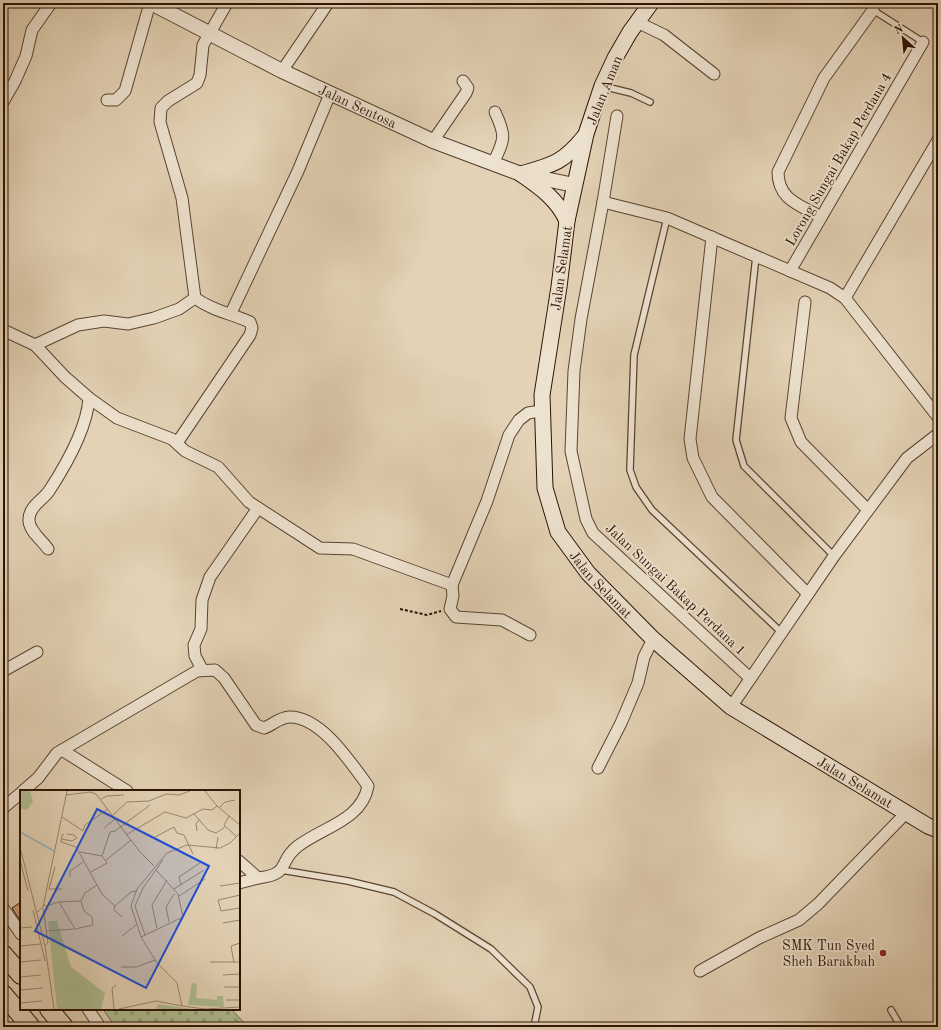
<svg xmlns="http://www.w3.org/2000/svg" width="941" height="1030" font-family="'Old Standard TT',serif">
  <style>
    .cemetery { fill: url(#cemetery-stones); stroke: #6e684a }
    .building { fill: url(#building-back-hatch); stroke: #2d1304 }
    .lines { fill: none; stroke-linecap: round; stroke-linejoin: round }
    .service-casing { stroke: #5a4330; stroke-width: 8 }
    .minor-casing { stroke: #5a4330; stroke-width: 13 }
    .tertiary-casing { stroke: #5a4330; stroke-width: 16 }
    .secondary-casing { stroke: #2d1304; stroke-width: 17 }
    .trunk-casing { stroke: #2d1304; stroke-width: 20 }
    .path { stroke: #2d1304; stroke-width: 2; stroke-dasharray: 3 2; stroke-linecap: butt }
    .service { stroke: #ede2cf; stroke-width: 5.5 }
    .minor { stroke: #ede2cf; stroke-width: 11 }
    .tertiary { stroke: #ede2cf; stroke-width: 14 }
    .secondary { stroke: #ede2cf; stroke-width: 15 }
    .trunk { stroke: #e3d2b5; stroke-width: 18 }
    .poi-dot { fill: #8f2418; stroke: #ede2cf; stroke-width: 1.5 }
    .labels { text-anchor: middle; stroke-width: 3.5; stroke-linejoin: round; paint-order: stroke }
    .street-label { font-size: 14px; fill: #2d1304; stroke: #ede2cf }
    .poi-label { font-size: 14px; fill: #2d1304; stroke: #ede2cf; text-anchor: end }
    .inset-river { fill: none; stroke: #9ab5b9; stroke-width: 2 }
    .inset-road { fill: none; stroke: #9a866e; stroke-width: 1 }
    .view { fill: #1d4ed8; fill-opacity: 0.15; stroke: #1d4ed8; stroke-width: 2 }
    .inset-edge { fill: none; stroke: #2d1304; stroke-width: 2 }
  </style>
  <defs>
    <pattern id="cemetery-stones" width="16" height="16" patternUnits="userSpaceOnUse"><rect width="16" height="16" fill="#afbd91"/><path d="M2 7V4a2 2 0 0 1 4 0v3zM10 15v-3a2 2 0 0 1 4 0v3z" fill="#97a27b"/></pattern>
    <pattern id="building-back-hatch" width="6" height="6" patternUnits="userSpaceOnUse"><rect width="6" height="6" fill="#d9a47c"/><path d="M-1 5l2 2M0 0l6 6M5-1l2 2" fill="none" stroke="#bb8c6a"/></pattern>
  </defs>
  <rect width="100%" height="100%" fill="#e3d2b5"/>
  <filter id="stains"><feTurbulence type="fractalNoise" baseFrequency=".005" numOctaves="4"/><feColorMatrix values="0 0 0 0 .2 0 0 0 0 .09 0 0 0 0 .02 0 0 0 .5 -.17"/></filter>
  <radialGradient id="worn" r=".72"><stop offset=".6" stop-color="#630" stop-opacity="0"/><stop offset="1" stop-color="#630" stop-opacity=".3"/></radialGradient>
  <path class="cemetery" d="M 103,1009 L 231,1009 L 248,1027 L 115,1027 Z"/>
  <path class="building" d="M 21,902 L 21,922 L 12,908 Z"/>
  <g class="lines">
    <defs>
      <g id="service">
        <path d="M 873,10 L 923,42"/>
        <path d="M 602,86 L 631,93 L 650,102"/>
        <path d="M 667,218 L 634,355 L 630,470 L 636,487 L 652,510 L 782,633"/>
        <path d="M 756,256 L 736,440 L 744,466 L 834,556"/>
        <path d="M 281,870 L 348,881 L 394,892 L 435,914 L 491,949 L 530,987 L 538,1007 L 534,1027"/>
        <path d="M 891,1010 L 901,1027"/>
      </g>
      <g id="minor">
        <path d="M 637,22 L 664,35 L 714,74"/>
        <path d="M 282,71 L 328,3"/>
        <path d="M 107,100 L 116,100 L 125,91 L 150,3"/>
        <path d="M 3,102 L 15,81 L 26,56 L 32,30 L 51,3"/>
        <path d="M 617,116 L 603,202 L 581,319 L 574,371 L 571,451 L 586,519 L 593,533 L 750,678"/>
        <path d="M 433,141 L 466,93 L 468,88 L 463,81"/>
        <path d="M 493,164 C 504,139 507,138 495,112"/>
        <path d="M 603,202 L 667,218 L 830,288 L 845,298 L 938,417"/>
        <path d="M 821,217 C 800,205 778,200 778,172 L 824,78 L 873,10"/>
        <path d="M 712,237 L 690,439 L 693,458 L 712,497 L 808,594"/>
        <path d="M 790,271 L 923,42"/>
        <path d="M 845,298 L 938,140"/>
        <path d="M 805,302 L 791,418 L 801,442 L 868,510"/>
        <path d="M 231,313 L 298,171 L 330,94"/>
        <path d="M 3,330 L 35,345 L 65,377 L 89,398 L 117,418 L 172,439 L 185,451 L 218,467 L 249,502 L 320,548 L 353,549 L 452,585 L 487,501 L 509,435 L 519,420 L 528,413 L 541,411"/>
        <path d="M 35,345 L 78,325 L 104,321 L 128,324 L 154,318 L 179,309 L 195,298"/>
        <path d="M 177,443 L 250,335 L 252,328 L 250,322 C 230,313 213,311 195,298 L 182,198 L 160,122 L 161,108 L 168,101 L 197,83 L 200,75 L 203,45 L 227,3"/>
        <path d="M 48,549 C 42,540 30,532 29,521 C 28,507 42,501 49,491 C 66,465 87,429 89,398"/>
        <path d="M 452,585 L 453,596 L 450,609 L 456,617 L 502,620 L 530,635"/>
        <path d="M 202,669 L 195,656 L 194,645 L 201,629 L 202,600 L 210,577 L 258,508"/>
        <path d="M 3,671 L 37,652"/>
        <path d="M 731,707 L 834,556 L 907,458 L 938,434"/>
        <path d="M 62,750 L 127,791"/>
        <path d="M 598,768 L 621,723 L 638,683 L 644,657 L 653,639"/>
        <path d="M 23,791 L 38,778 L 57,753 L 197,671 L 215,670 L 224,678 L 256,725 L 264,728 C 273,725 278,718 289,717 C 321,716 351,763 368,786 C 362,820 323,827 298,846 C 277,862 292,874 258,878 L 239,861"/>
        <path d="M 3,808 L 21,793"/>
        <path d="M 239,883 L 258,878"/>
        <path d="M 3,908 L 21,934"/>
        <path d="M 700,971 L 759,938 L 799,920 L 818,904 L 906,813"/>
        <path d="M 88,1009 L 100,1027"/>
      </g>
      <g id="tertiary">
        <path id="s1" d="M 151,3 L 282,71 L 433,141 L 521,174 L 574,185"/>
      </g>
      <g id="secondary">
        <path id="s2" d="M 651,3 L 630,32 L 615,58 L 602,86 L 586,134 L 567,221 L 559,287 L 542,395 L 545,488 L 558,532 L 588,573 L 653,639 L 731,707 L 928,826 L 938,830"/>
        <path d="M 521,174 C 552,165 563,163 584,137"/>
        <path d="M 521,174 C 540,187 558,200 567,221"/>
      </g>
      <g id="trunk">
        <path d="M 3,954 L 21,975"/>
        <path d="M 3,994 L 31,1027"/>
        <path d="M 49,1009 L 64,1027"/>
      </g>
    </defs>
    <use href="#service" class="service-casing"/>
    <use href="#minor" class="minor-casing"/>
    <use href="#tertiary" class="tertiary-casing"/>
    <use href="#secondary" class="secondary-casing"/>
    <use href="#trunk" class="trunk-casing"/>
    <path class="path" d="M 400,609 L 427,615 L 441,611"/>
    <use href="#service" class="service"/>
    <use href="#minor" class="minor"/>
    <use href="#tertiary" class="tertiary"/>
    <use href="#secondary" class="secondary"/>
    <use href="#trunk" class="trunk"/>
  </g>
  <circle class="poi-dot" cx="883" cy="953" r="4"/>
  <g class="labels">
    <g class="street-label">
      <text transform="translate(604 90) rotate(-68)" y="5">Jalan Aman</text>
      <text dy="5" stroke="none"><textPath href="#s1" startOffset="231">Jalan Sentosa</textPath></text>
      <text transform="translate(838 159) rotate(-60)" y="5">Lorong Sungai Bakap Perdana 4</text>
      <text transform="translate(561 268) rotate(-82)" y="5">Jalan Selamat</text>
      <text dy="5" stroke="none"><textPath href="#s2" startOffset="619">Jalan Selamat</textPath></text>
      <text transform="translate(676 589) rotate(43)" y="5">Jalan Sungai Bakap Perdana 1</text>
      <text dy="5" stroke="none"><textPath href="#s2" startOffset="943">Jalan Selamat</textPath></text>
    </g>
    <g class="poi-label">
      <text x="875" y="950">SMK Tun Syed<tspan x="875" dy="16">Sheh Barakbah</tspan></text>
    </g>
  </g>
  <g transform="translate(20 790)">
    <rect width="220" height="220" fill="#e3d2b5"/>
    <path d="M 0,1 L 10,1 L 13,11 L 7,20 L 0,19 ZM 28,131 L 37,131 L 51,177 L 85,203 L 81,219 L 37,219 ZM 172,193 L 177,194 L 176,208 L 197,210 L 197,206 L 203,206 L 204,217 L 168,215 ZM 138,214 L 171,219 L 136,219 Z" fill="#afbd91"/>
    <path class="inset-river" d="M 0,42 L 34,61"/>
    <path class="inset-road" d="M 185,1 L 197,16 L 220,35M 46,5 L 70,2 L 76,4 L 120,62 L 134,76M 81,9 L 87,6 L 104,5M 199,18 L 205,12 L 215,10M 174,24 L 188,40 L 196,43 L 205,37M 93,25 L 107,12 L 129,11 L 146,4 L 159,5 L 170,1M 209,26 L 204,35 L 217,47M 42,27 L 63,41 L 65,35 L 88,19M 84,38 L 95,29M 177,41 L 176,34 L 179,30M 220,43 L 210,53 L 200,58 L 167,55 L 147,63 L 117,99 L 111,116 L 121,147 L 137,173 L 157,193 L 162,216 L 185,219 L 220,217M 44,44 L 42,45 L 41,52 L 56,57 L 82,104 L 95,116 L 111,102 L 116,101M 106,45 L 145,22 L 166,28 L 183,19 L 192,20 L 197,16M 135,47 L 154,37 L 157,43 L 164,45 L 173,64M 41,49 L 52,51 L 57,48 L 54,45 L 47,44M 0,57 L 25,156 L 34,219M 196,59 L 198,47M 60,62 L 82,66M 0,70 L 8,101M 86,70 L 111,50M 71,82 L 87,73 L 82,66 L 90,42 L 95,41 L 130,15M 50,87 L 50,81 L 63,72M 161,95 L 159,87 L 180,73M 200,96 L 220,93M 29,99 L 35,77M 29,99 L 42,99M 154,99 L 184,80M 220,105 L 198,110 L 201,121 L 220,118M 159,106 L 185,89M 61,111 L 65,103 L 77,95M 23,115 L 27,116 L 38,112 L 60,111 L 61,111 L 64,121 L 72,127 L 73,135 L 55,139 L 39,112M 95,116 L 94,120 L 102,127M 23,118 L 28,153 L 25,156M 13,120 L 25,171M 16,123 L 23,117 L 47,1M 149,132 L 146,117 L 154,104M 203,133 L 220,130M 0,138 L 12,137M 137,138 L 132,115 L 147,90M 27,141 L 54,139M 125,145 L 115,116 L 123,98 L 143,70M 102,146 L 116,135M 121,147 L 163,127 L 158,104 L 136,80M 0,156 L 21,154M 0,172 L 21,170M 190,172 L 220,172M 214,173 L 211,156 L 220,153M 101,177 L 116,177 L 135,170M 203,185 L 220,184M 0,187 L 21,185M 204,197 L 220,197M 0,200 L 23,198M 206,210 L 220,210M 0,213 L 22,211M 94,219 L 92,198 L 96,195M 99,219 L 136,211 L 162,216"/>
    <path class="view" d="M 77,19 L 189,76 L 126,198 L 15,141 Z"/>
    <rect width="220" height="220" class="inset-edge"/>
  </g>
  <rect width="941" height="1030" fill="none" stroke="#e3d2b5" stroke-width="16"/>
  <rect x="4" y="4" width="933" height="1022" fill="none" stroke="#2d1304" stroke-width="2"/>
  <rect x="8" y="8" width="925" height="1014" fill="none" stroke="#2d1304"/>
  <g transform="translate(903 38) rotate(333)" stroke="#ede2cf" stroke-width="3" paint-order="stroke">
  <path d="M0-3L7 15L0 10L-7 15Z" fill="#2d1304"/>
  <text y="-6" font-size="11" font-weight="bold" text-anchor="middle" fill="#2d1304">N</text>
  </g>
  <rect width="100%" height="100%" filter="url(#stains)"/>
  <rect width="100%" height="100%" fill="url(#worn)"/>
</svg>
